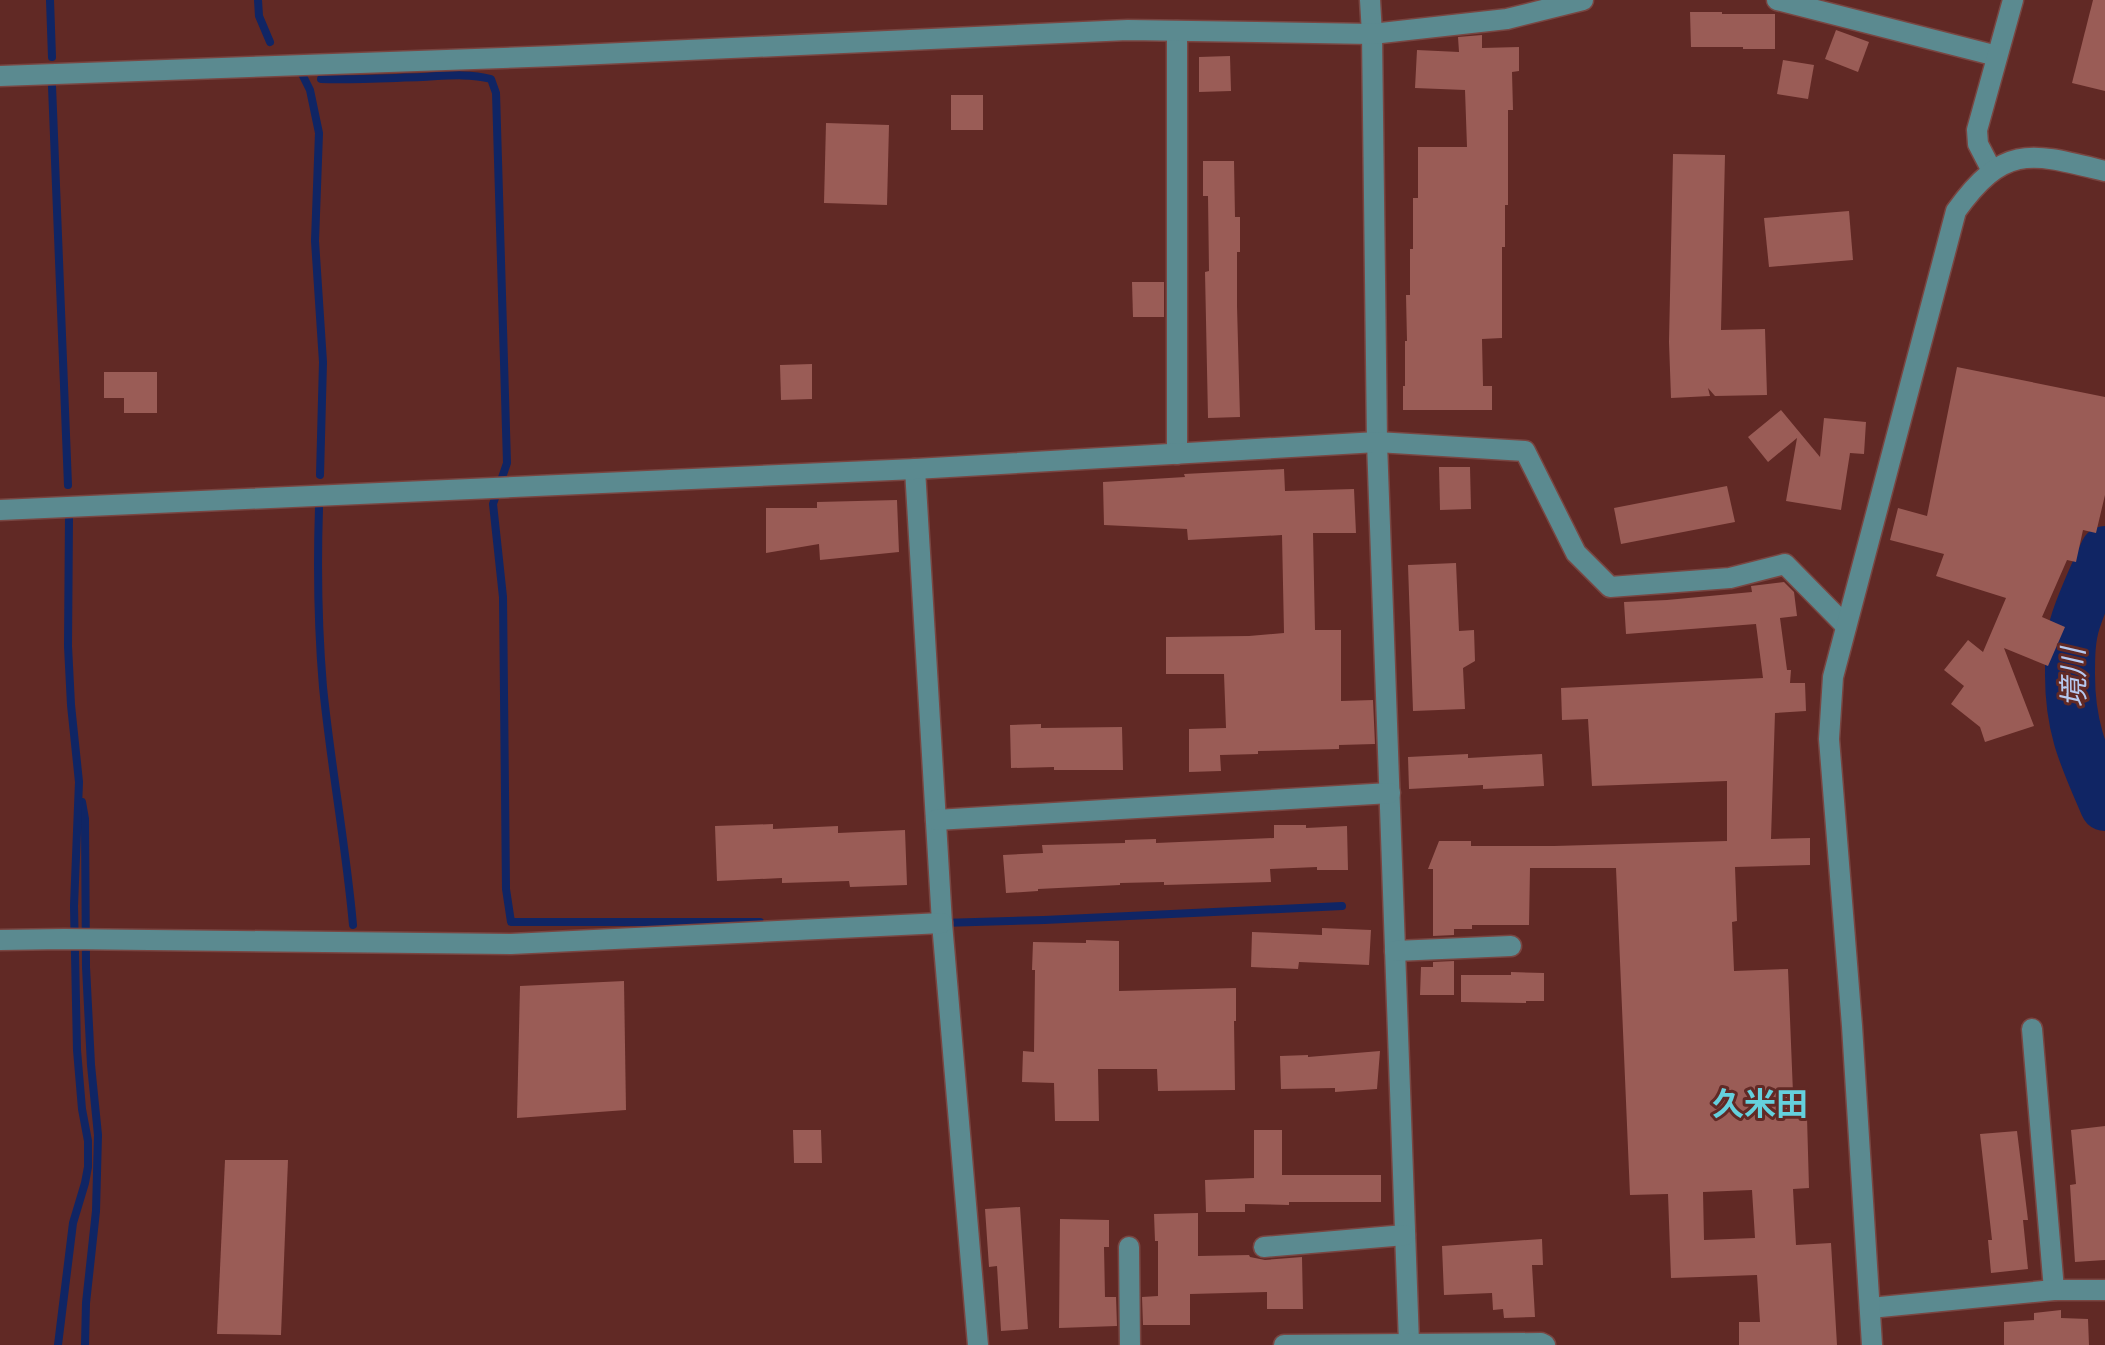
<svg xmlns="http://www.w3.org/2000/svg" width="2105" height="1345" font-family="Signika,'Noto Sans JP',sans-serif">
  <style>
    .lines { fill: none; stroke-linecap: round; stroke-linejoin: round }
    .stream { stroke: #102564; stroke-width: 8 }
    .river { stroke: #102564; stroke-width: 50 }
    .building { fill: #9a5c56; fill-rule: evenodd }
    .minor-casing { stroke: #794642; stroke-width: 23 }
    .minor { stroke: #5b8a90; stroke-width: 20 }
    .labels { text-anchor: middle; stroke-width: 6; stroke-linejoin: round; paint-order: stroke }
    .water-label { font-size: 30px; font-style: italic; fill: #b6c8ef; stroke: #612925 }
    .quarter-label { font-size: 32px; font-weight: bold; fill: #65d0dd; stroke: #612925 }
  </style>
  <rect width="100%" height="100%" fill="#612925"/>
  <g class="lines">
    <g class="stream">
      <path d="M 50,0 L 52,57"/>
      <path d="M 258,0 L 259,16 L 270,42"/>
      <path d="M 300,70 L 310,90 L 319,133 L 315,241 L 323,362 L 320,475"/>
      <path d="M 321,79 C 354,80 388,78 422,77 C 444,76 468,73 491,79 L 496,93 L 507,463 L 493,504 L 503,597 L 506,889 L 511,922 L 760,922"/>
      <path d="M 52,86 L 68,485"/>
      <path d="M 319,508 C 317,568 318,628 323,687 C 331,767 346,846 353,925"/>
      <path d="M 82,802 L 85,819 L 86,967 L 91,1065 L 98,1135 L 96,1211 L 86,1303 L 85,1345"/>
      <path d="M 941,923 L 1044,920 L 1342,906"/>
      <path d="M 58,1345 L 73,1223 L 85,1183 L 88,1167 L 88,1141 L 82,1109 L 77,1050 L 74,906 L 79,782 L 71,705 L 68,646 L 69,517"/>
    </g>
    <path class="river" d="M 2105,551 C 2095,573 2084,596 2076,620 C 2070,638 2070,656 2070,675 C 2070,729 2084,757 2105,806"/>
  </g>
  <g class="building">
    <path d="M 2093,0 L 2105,0 L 2105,91 L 2072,83 Z"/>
    <path d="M 1690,12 L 1722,12 L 1722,14 L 1775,14 L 1775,49 L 1743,49 L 1743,47 L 1691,47 Z"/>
    <path d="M 1836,30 L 1869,42 L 1858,72 L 1825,59 Z"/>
    <path d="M 1482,35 L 1482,48 L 1519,47 L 1519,71 L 1512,72 L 1513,110 L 1508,110 L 1508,205 L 1505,205 L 1505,247 L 1502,247 L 1502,338 L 1482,339 L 1483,386 L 1492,386 L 1492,410 L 1403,410 L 1403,386 L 1405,386 L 1405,341 L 1407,341 L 1406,295 L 1410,295 L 1410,249 L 1413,249 L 1413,198 L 1418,198 L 1418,147 L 1467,147 L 1465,90 L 1415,88 L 1417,50 L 1459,52 L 1458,37 Z"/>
    <path d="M 1230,56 L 1231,91 L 1199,92 L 1199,57 Z"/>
    <path d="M 1783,60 L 1814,65 L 1808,99 L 1777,94 Z"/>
    <rect x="951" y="95" width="32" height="35"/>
    <path d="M 826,123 L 889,125 L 887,205 L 824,203 Z"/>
    <path d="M 1673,154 L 1725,155 L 1721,330 L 1765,329 L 1767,395 L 1715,396 L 1708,388 L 1710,396 L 1671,398 L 1669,342 Z"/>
    <path d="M 1203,161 L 1234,161 L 1235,217 L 1240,217 L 1240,252 L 1237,252 L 1237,306 L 1240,417 L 1208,418 L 1205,272 L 1209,271 L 1208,196 L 1203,196 Z"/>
    <path d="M 1849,211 L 1853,260 L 1769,267 L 1764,218 Z"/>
    <path d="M 1132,282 L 1164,282 L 1164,317 L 1133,317 Z"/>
    <path d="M 812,364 L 812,399 L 781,400 L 780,365 Z"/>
    <path d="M 1957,367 L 2105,397 L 2105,495 L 2096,533 L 2083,530 L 2076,562 L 2067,560 L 2042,617 L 2065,627 L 2048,666 L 2004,648 L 2034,726 L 1985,742 L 1980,727 L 1951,704 L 1964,686 L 1944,670 L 1968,640 L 1983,652 L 2006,598 L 1936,576 L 1944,554 L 1890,540 L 1898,508 L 1927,516 Z"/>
    <path d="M 104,372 L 157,372 L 157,413 L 124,413 L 124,398 L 104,398 Z"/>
    <path d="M 1781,410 L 1820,457 L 1824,418 L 1866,422 L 1864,454 L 1850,453 L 1841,510 L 1786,501 L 1797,438 L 1768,462 L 1748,437 Z"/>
    <path d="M 1439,467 L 1470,467 L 1471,509 L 1440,510 Z"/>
    <path d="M 1284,469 L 1285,491 L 1354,489 L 1356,533 L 1313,533 L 1315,630 L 1341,630 L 1341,701 L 1373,700 L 1375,744 L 1339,745 L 1339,749 L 1258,751 L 1258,754 L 1220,755 L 1221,771 L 1189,772 L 1189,729 L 1226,728 L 1224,674 L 1166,674 L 1166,637 L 1249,636 L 1284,633 L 1282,535 L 1188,540 L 1187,529 L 1104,525 L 1103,482 L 1185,477 L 1184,474 Z"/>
    <path d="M 1727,486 L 1735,522 L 1621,544 L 1614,508 Z"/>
    <path d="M 897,500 L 899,552 L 820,560 L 819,544 L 766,553 L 766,508 L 817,508 L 817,502 Z"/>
    <path d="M 1456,563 L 1459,631 L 1474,630 L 1475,661 L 1463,668 L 1465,709 L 1413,711 L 1408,565 Z"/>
    <path d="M 1784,582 L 1794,592 L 1797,616 L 1780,618 L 1787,670 L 1791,670 L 1790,683 L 1805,683 L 1806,711 L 1775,713 L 1771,839 L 1810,838 L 1810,865 L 1735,867 L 1737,921 L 1732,922 L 1734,971 L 1788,969 L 1794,1118 L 1807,1117 L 1809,1188 L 1793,1189 L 1796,1245 L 1831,1243 L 1837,1345 L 1739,1345 L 1739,1322 L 1760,1322 L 1757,1275 L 1671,1278 L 1668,1194 L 1630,1195 L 1616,868 L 1530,868 L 1529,925 L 1472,925 L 1472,929 L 1454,929 L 1454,935 L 1433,936 L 1433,869 L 1428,869 L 1439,841 L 1471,841 L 1471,846 L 1554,846 L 1727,841 L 1727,781 L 1592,786 L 1588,719 L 1562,720 L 1561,688 L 1763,678 L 1756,624 L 1626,634 L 1624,602 L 1667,600 L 1752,592 L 1751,586 ZM 1752,1190 L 1755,1238 L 1704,1240 L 1703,1192 Z"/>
    <path d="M 1041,724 L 1041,728 L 1122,727 L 1123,770 L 1054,770 L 1054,767 L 1011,768 L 1010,725 Z"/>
    <path d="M 1468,754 L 1468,758 L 1542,754 L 1544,786 L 1483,789 L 1483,785 L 1409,789 L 1408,757 Z"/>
    <path d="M 773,824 L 773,829 L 838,826 L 838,833 L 905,830 L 907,885 L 850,887 L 849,881 L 782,883 L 782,878 L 717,881 L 715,826 Z"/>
    <path d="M 1274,825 L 1306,825 L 1306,828 L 1347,826 L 1348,870 L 1317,870 L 1317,867 L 1270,869 L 1271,882 L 1164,885 L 1164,882 L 1120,883 L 1120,885 L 1038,889 L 1038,891 L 1006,893 L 1003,855 L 1043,853 L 1042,845 L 1125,843 L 1125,840 L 1156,839 L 1156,843 L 1274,838 Z"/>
    <path d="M 1322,928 L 1371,930 L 1369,965 L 1299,962 L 1298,969 L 1251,967 L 1252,932 L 1322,935 Z"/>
    <path d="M 1086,940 L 1119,941 L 1119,991 L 1236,988 L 1236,1021 L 1234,1021 L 1235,1090 L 1158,1091 L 1157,1069 L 1098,1069 L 1099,1121 L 1055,1121 L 1054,1083 L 1022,1082 L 1023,1051 L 1034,1052 L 1035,970 L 1032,970 L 1033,942 L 1086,943 Z"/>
    <path d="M 1454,961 L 1454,995 L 1420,995 L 1421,967 L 1433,967 L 1433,962 Z"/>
    <path d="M 1511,972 L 1544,973 L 1544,1001 L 1526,1001 L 1526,1003 L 1461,1002 L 1461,975 L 1511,975 Z"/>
    <path d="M 624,981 L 626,1110 L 517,1118 L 520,986 Z"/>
    <path d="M 1380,1051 L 1377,1089 L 1335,1092 L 1335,1088 L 1281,1089 L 1280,1056 L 1308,1055 L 1308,1057 Z"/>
    <path d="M 2105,1126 L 2105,1260 L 2075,1262 L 2070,1185 L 2076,1184 L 2071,1130 Z"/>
    <path d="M 793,1130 L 821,1130 L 822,1163 L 794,1163 Z"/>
    <path d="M 1254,1130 L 1282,1130 L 1282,1175 L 1381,1175 L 1381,1202 L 1289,1202 L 1289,1205 L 1245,1204 L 1245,1212 L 1206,1212 L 1205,1180 L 1254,1178 Z"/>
    <path d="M 2017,1131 L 2028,1220 L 2023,1220 L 2028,1269 L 1991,1273 L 1988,1240 L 1992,1240 L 1980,1134 Z"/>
    <path d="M 225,1160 L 288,1160 L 281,1335 L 217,1334 Z"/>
    <path d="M 1020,1207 L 1028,1329 L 1001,1331 L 997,1266 L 989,1267 L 985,1209 Z"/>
    <path d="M 1198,1213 L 1198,1256 L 1249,1255 L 1250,1257 L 1265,1260 L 1302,1257 L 1303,1309 L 1267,1309 L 1267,1292 L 1190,1294 L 1190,1325 L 1143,1325 L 1142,1297 L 1158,1296 L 1158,1241 L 1155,1241 L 1154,1214 Z"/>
    <path d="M 1060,1219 L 1109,1220 L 1109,1247 L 1104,1247 L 1105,1297 L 1116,1297 L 1117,1326 L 1059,1328 Z"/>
    <path d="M 1542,1239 L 1543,1265 L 1532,1265 L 1535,1317 L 1504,1318 L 1503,1309 L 1493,1310 L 1492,1293 L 1444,1295 L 1442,1246 Z"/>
    <path d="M 2061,1310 L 2061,1318 L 2088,1319 L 2089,1345 L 2004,1345 L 2004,1322 L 2034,1320 L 2034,1313 Z"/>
  </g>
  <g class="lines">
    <defs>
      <g id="minor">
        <path d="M 1370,0 L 1372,34 L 1377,442 L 1409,1343"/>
        <path d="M 1777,0 L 1997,56"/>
        <path d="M 1177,31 L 1177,454"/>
        <path d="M 0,76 L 556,56 L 1128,30 L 1372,34 L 1507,19 L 1583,0"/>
        <path d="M 1992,171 L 1978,144 L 1977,130 L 2013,0"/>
        <path d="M 915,469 L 942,923 L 978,1345"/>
        <path d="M 0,510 L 915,469 L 1377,442 L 1525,451 L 1576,553 L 1610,587 L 1730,578 L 1785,564 L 1846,626"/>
        <path d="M 936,820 L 1390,793"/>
        <path d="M 0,940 L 64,939 L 511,944 L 942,923"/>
        <path d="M 1395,951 L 1511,946"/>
        <path d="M 2032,1029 L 2054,1290"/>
        <path d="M 1129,1247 L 1130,1345"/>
        <path d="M 1264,1247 L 1405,1235"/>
        <path d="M 1870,1308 L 2054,1290 L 2105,1290"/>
        <path d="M 1284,1345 L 1541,1343 L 1545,1345"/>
        <path d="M 1872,1345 L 1852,1026 L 1829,739 L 1833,677 L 1956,211 C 2005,143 2031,153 2105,171"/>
      </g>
    </defs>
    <use href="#minor" class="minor-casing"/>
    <use href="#minor" class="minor"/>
  </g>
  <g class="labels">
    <g class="water-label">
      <text transform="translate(2074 678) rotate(-91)" y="10">境川</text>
    </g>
    <g class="quarter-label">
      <text x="1760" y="1115">久米田</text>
    </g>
  </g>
</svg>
